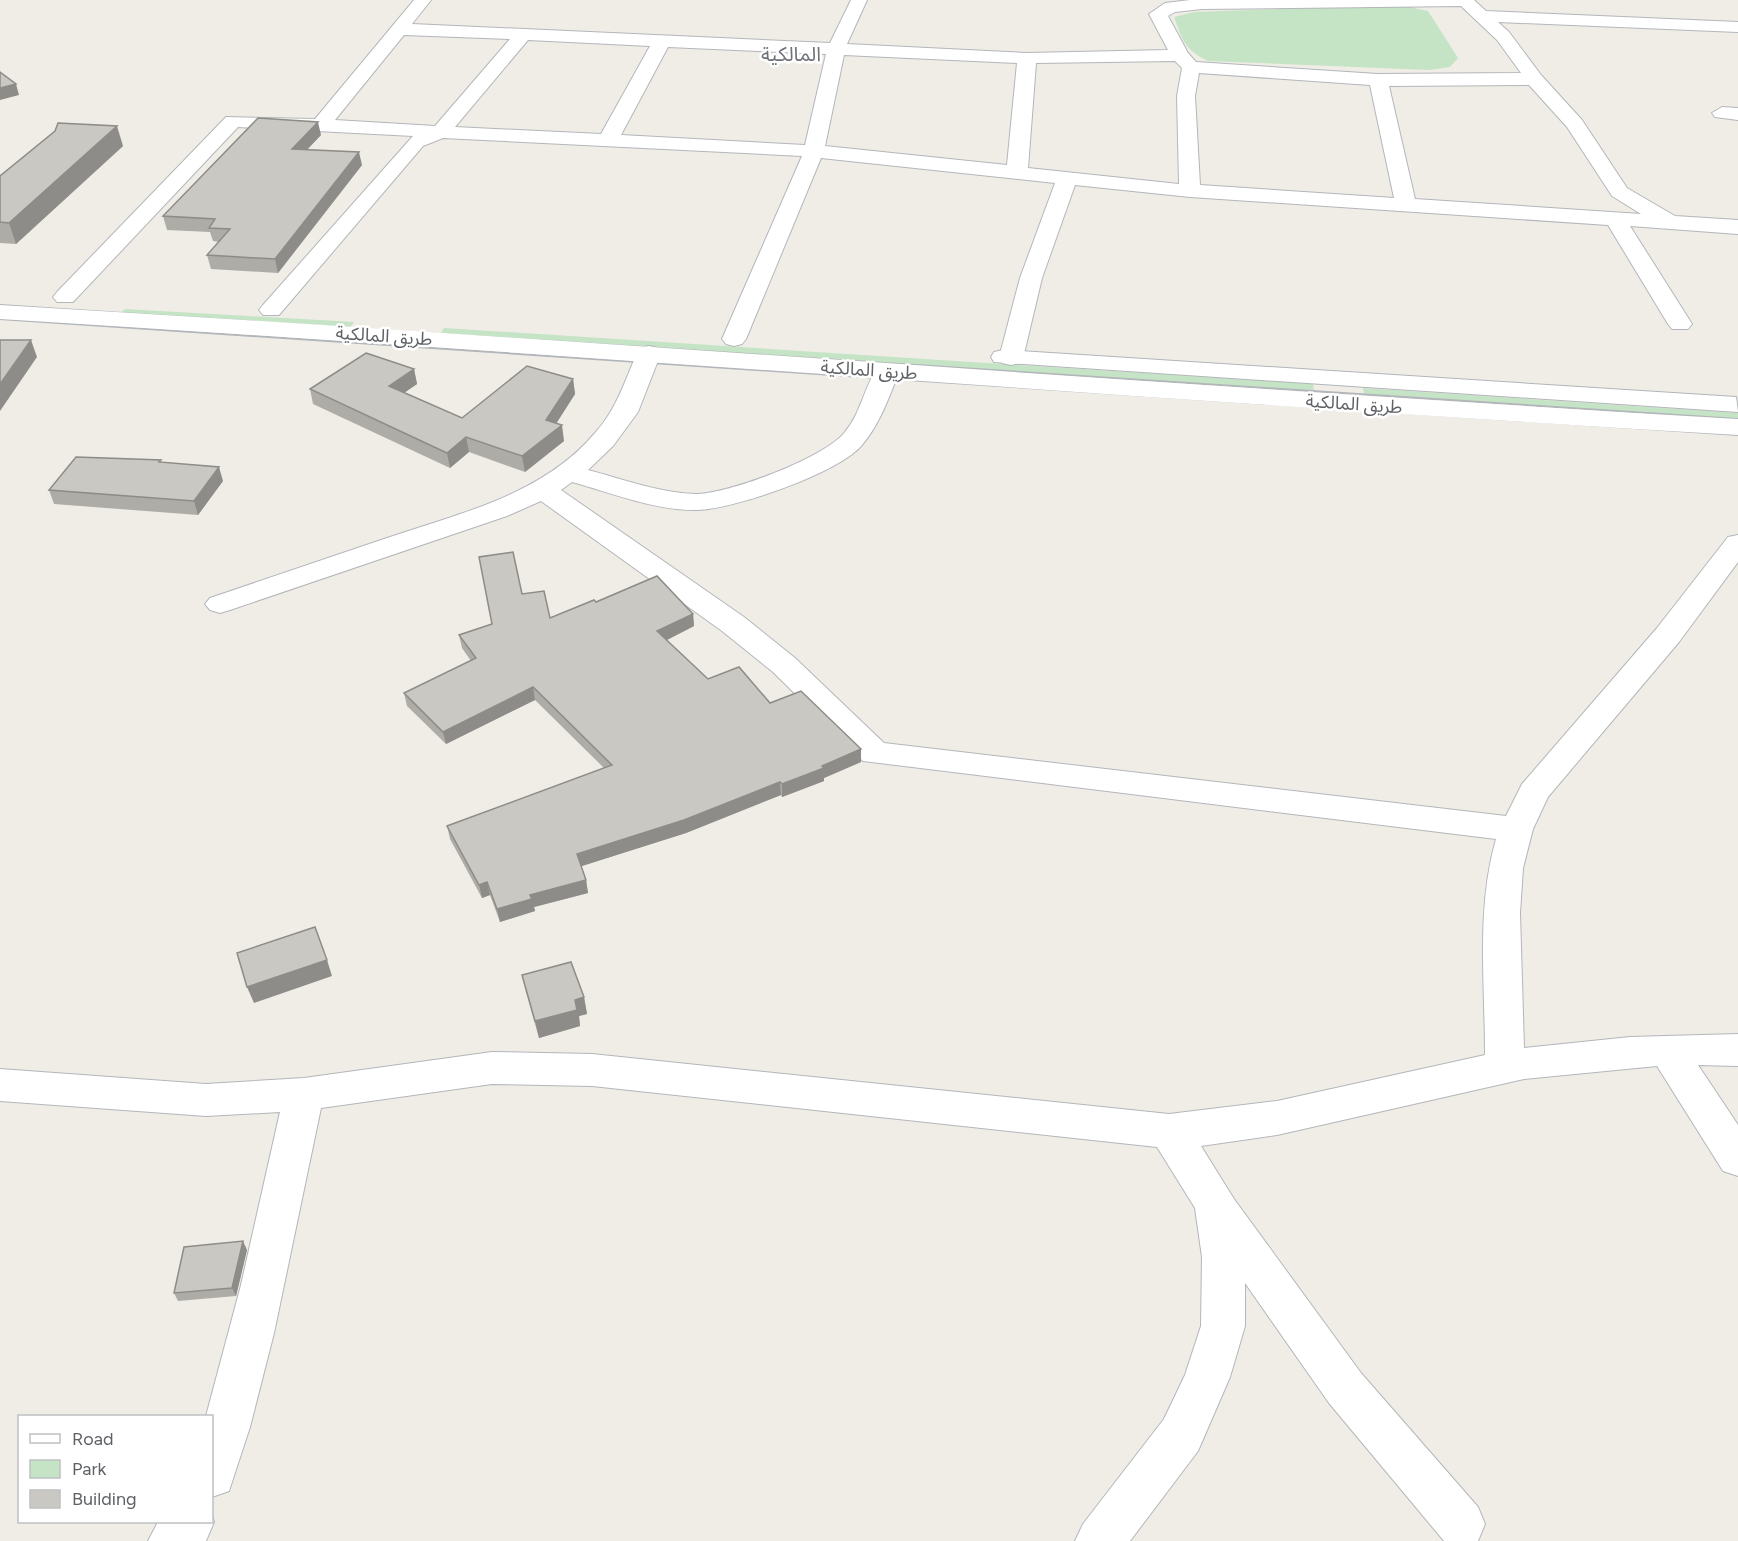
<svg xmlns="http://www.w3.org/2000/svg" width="1738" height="1541" font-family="Figtree,'Noto Sans Arabic',sans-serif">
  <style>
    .green { fill: #c5e4c5 }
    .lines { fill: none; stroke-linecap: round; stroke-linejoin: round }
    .minor-casing { stroke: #b3b6ba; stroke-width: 2 }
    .secondary-casing { stroke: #b2b5ba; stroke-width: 2 }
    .minor { fill: #fff; fill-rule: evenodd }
    .secondary { fill: #fff; fill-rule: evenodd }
    .wall { fill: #aeaca7 }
    .shaded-wall { fill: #8d8c88 }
    .building { fill: #cac8c2; stroke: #8d8c88; stroke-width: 1.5 }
    .labels { text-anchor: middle; stroke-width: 5; stroke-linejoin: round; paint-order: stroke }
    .far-street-label { font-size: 18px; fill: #5e6165; stroke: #fff }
    .far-quarter-label { font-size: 20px; fill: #6f7377; stroke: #fff }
  </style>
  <rect width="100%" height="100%" fill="#efede6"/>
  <g class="green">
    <path d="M 1400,5 L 1428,11 L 1458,58 L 1450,67 L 1429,70 L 1208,61 C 1184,49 1183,41 1174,17 L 1194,12 Z"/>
    <path d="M 125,309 L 354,322 L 350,328 L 119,314 Z"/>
    <path d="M 444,328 L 1313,384 L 1314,391 L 440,334 Z"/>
    <path d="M 1363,388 L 1738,413 L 1738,419 L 1364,394 Z"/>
  </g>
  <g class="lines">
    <defs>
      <g id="minor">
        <path d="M 414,0 L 431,0 L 412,24 L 830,43 L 851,0 L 867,0 L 847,44 L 1027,53 L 1168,50 L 1149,14 L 1165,3 L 1190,0 L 1474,0 L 1486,11 L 1738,22 L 1738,32 L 1498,22 L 1509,32 L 1541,75 L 1582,120 L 1627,188 L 1675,216 L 1738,220 L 1738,234 L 1630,226 L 1692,324 L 1688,329 L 1672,329 L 1668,324 L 1608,225 L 1190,197 L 1075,185 L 1042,278 L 1023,358 L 1020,363 L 1011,365 L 1002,363 L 999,358 L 1020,278 L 1055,183 L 821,158 L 746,339 L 742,344 L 734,346 L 726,344 L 722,339 L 802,156 L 443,138 L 423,146 L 279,315 L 263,315 L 259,310 L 263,305 L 413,136 L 238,127 L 73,302 L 57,302 L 53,297 L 57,292 L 226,117 L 315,119 ZM 1461,6 L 1497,40 L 1521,73 L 1378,74 L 1196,62 L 1188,53 L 1168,16 L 1175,12 L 1202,9 ZM 404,35 L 510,39 L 435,126 L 335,120 ZM 528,40 L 650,46 L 601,134 L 455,127 ZM 668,47 L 826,54 L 805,145 L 621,135 ZM 844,55 L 1017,63 L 1007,165 L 825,146 ZM 1175,61 L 1182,68 L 1177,96 L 1179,184 L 1028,168 L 1036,63 ZM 1199,73 L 1370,85 L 1394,198 L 1200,185 L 1195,96 ZM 1529,85 L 1567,127 L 1612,196 L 1641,214 L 1415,199 L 1389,86 Z"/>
        <path d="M 1722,107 L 1738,108 L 1738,120 L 1715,117 L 1712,113 Z"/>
        <path d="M 649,346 L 658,348 L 661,353 L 638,412 L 613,446 L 588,470 C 623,479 659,493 695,494 C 728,494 825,458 845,432 C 861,413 864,387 878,367 L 887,365 L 896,367 L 899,372 C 889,397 880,424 862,445 C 839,473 734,509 697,510 C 656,511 612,493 572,482 L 561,490 L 744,617 L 795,658 L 884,743 L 1506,816 L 1522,784 L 1657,628 L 1728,537 L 1738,535 L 1738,562 L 1679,642 L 1548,797 L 1533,829 L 1523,868 L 1520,913 L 1524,1048 L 1630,1037 L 1738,1034 L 1738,1066 L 1698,1065 L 1738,1125 L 1738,1176 L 1723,1171 L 1657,1066 L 1524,1079 L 1277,1135 L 1201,1146 L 1234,1199 L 1361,1373 L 1478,1507 L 1485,1524 L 1478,1541 L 1444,1541 L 1329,1403 L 1245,1283 L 1245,1326 L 1230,1377 L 1198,1451 L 1130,1541 L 1075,1541 L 1083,1524 L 1164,1419 L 1185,1375 L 1201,1326 L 1202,1257 L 1195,1208 L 1157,1147 L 592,1086 L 492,1084 L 321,1108 L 274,1333 L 250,1427 L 229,1491 L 212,1497 L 212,1416 L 206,1416 L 241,1285 L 280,1112 L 206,1116 L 0,1101 L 0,1069 L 206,1084 L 304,1078 L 492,1052 L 592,1054 L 1169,1114 L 1277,1101 L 1485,1055 C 1485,983 1476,908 1496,839 L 863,761 L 773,672 L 722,631 L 541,501 L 507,516 L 230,610 L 220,613 L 210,610 L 205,604 L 210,598 C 269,578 328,558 387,538 C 460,513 543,495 595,433 C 616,410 625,381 637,353 L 640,348 Z"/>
        <path d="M 212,1515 L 214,1522 L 206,1541 L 148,1541 L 158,1522 L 212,1522 Z"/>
      </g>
      <g id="secondary">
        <path d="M 0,305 C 580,339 1158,385 1738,419 L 1738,435 C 1158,401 580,354 0,319 Z"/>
        <path d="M 1003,350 L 1736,397 L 1738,412 L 994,362 L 991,357 L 994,352 Z"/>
      </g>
    </defs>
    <use href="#minor" class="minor-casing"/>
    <use href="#secondary" class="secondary-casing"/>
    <use href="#minor" class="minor"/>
    <use href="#secondary" class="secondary"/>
  </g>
  <g class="wall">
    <path d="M 321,135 L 307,150 L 362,165 L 278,273 L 211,269 L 207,255 L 219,242 L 213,241 L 210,232 L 167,230 L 163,216 Z"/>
    <path d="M 123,146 L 16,244 L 0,243 L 0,176 Z"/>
    <path d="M 414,369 L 417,384 L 404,393 L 462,418 L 573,379 L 575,394 L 556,424 L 564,441 L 525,472 L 469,452 L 450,468 L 313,404 L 310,389 Z"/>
    <path d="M 161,462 L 223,481 L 198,515 L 54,504 L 49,490 Z"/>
    <path d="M 522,594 L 550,618 L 596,602 L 693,614 L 694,626 L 667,640 L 708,679 L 770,703 L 861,749 L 861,762 L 824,778 L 824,781 L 782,797 L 781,795 L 686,833 L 581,866 L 586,880 L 588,893 L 534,907 L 535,911 L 500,922 L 490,895 L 482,898 L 450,839 L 447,826 L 604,768 L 535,700 L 446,744 L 407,706 L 404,693 L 471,661 L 462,648 L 459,635 L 492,624 Z"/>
    <path d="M 522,975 L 584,997 L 587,1014 L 579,1016 L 580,1026 L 539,1038 L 526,992 Z"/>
    <path d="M 247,1250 L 236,1296 L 178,1301 L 174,1293 Z"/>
  </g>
  <g class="shaded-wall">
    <path d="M 16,84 L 19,95 L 0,100 L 0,88 Z"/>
    <path d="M 318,122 L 321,135 L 295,162 L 292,149 Z"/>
    <path d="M 117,126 L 123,146 L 16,244 L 9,223 Z"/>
    <path d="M 359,152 L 362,165 L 278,273 L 275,259 Z"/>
    <path d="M 31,340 L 37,357 L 0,411 L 0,384 Z"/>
    <path d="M 414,369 L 417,384 L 392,401 L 389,386 Z"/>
    <path d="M 573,379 L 575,394 L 548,436 L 546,420 Z"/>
    <path d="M 562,425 L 564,441 L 525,472 L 522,456 Z"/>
    <path d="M 466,437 L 469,452 L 450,468 L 447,453 Z"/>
    <path d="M 219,467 L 223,481 L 198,515 L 194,501 Z"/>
    <path d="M 693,614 L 694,626 L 659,644 L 657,631 Z"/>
    <path d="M 533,687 L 535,700 L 446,744 L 443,732 Z"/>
    <path d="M 861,749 L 861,762 L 824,778 L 824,781 L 782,797 L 782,784 Z"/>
    <path d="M 780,782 L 781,795 L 686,833 L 579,867 L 577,854 Z"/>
    <path d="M 586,880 L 588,893 L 534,907 L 535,911 L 500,922 L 497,909 L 530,895 Z"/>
    <path d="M 487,882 L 490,895 L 482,898 L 479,885 Z"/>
    <path d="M 327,960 L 332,976 L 254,1003 L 247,987 Z"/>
    <path d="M 584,997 L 587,1014 L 579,1016 L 580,1026 L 539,1038 L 535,1021 L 575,1000 Z"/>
    <path d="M 243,1241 L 247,1250 L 236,1296 L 232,1288 Z"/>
  </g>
  <g class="building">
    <path d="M 0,72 L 16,84 L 0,88 Z"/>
    <path d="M 258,118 L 318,122 L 292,149 L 359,152 L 275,259 L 207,255 L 230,229 L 209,228 L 215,219 L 163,216 Z"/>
    <path d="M 58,123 L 117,126 L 9,223 L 0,222 L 0,176 L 55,131 Z"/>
    <path d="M 0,340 L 31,340 L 0,384 Z"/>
    <path d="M 366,353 L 414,369 L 389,386 L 462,418 L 527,366 L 573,379 L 546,420 L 562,425 L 522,456 L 466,437 L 447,453 L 310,389 Z"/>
    <path d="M 76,457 L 161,460 L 159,462 L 219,467 L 194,501 L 49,490 Z"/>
    <path d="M 513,552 L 522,594 L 544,591 L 550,618 L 594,600 L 596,602 L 657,576 L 693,614 L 657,631 L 708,679 L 739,667 L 770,703 L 801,691 L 861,749 L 822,766 L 824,768 L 782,784 L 780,782 L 684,820 L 577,854 L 586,880 L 530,895 L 532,899 L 497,909 L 487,882 L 479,885 L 447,826 L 612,765 L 533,687 L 443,732 L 404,693 L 476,658 L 459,635 L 492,624 L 479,557 Z"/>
    <path d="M 315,927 L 327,960 L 247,987 L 237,953 Z"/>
    <path d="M 571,962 L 584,997 L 575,1000 L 577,1010 L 535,1021 L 522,975 Z"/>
    <path d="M 243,1241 L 232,1288 L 174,1293 L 184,1247 Z"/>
  </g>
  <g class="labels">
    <g class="far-street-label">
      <text transform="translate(384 336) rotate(4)" y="6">طريق المالكية</text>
      <text transform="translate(869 370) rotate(4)" y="6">طريق المالكية</text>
      <text transform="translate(1354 404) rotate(4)" y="6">طريق المالكية</text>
    </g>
    <g class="far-quarter-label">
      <text x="791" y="61">المالكية</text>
    </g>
  </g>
  <rect x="18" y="1415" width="195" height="108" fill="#ffffff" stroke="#bfc0c1" stroke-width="1.5"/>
  <rect x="30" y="1434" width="30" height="9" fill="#ffffff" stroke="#bfc0c1" stroke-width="1.5"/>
  <text x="72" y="1445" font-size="18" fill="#5e6165">Road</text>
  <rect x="30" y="1460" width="30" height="18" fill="#c5e4c5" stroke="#bfc0c1" stroke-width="1.5"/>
  <text x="72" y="1475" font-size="18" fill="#5e6165">Park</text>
  <rect x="30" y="1490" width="30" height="18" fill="#cac8c2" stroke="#bfc0c1" stroke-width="1.5"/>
  <text x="72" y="1505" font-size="18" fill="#5e6165">Building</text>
</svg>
